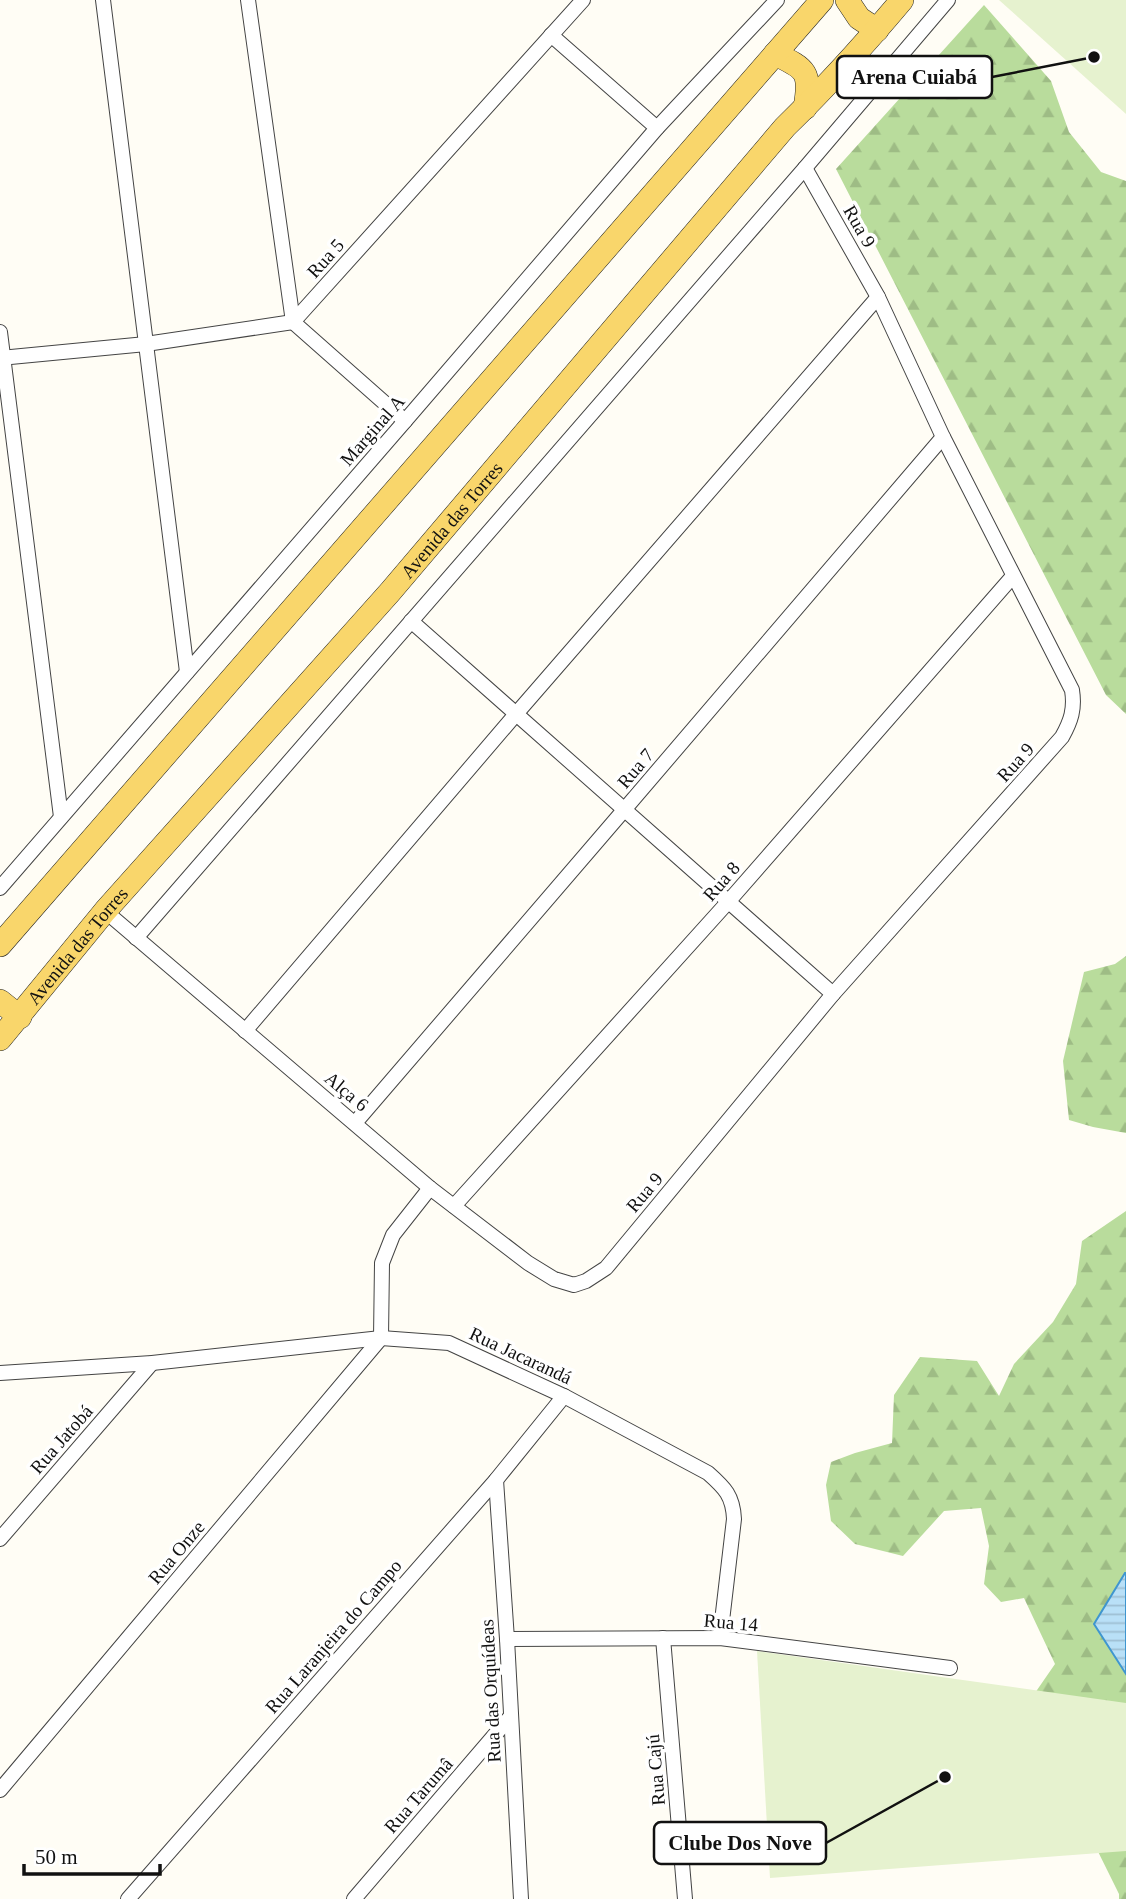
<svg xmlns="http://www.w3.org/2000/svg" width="1126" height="1899" font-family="'Times New Roman',serif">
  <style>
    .forest { fill: url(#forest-firs) }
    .pitch { fill: #e6f2cf }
    .water { fill: url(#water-rules); stroke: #3f96cf; stroke-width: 2 }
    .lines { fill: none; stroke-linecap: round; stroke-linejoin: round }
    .minor-casing { stroke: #444; stroke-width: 16 }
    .primary-casing { stroke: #222; stroke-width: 24 }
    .minor { stroke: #fff; stroke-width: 14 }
    .primary { stroke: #f9d66b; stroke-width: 23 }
    .labels { text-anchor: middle; stroke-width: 7; stroke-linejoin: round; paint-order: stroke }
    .street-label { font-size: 19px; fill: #111; stroke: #fff }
    .leader { fill: none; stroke: #111; stroke-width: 2.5 }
    .callout-dot { fill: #111; stroke: #fff; stroke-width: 2.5 }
    .callout { fill: #fff; stroke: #111; stroke-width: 2.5 }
    .callout-label { font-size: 21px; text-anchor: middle; font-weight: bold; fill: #111 }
  </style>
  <defs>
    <pattern id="forest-firs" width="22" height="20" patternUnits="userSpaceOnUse" patternTransform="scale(1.75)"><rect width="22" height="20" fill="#b9dc9c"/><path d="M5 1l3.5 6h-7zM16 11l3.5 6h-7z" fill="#9ebc85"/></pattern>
    <pattern id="water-rules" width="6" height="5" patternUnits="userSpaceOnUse" patternTransform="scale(1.75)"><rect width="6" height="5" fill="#b9e0f7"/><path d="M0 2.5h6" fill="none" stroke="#9ebfd3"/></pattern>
  </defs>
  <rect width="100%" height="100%" fill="#fffdf5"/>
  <g class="forest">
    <path d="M 984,5 L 1051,81 L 1069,132 L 1101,172 L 1126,181 L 1126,714 L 1106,695 L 836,169 Z"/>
    <path d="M 1126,956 L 1126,1133 L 1093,1127 L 1069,1120 L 1063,1061 L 1084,972 L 1115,964 Z"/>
    <path d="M 1126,1211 L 1126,1899 L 1119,1899 L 1119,1894 L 1026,1706 L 1055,1664 L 1024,1598 L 1001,1602 L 984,1584 L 989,1546 L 981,1508 L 944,1511 L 903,1556 L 855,1544 L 831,1521 L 826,1485 L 831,1462 L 855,1453 L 892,1443 L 894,1395 L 920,1357 L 977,1361 L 999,1396 L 1014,1364 L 1053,1322 L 1076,1284 L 1082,1241 Z"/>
  </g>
  <g class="pitch">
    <path d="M 999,0 L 1126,0 L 1126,114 Z"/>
    <path d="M 757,1651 L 1126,1703 L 1126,1851 L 770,1878 Z"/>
  </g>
  <path class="water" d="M 1125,1573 L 1126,1573 L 1126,1674 L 1094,1624 Z"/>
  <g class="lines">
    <defs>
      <g id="minor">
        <path d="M 103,0 L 187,672"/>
        <path d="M 248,0 L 293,322 L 405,421"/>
        <path d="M 551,35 L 657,128"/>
        <path d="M 0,332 L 61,817"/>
        <path d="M 0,358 L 146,344 L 293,322 L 583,0"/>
        <path d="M 411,621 L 833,994"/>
        <path d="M 0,888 L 405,421 L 657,128 L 777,0"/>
        <path d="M 105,911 L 430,1188 L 528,1263 L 554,1279 L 574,1285 L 586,1281 L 606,1268 L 833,994 L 1062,737 C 1071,721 1075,709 1072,690 L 943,437 L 878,297 L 805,168"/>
        <path d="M 136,938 L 805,168 L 948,0"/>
        <path d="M 245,1031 L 516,714 L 878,297"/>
        <path d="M 355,1123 L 624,810 L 943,437"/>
        <path d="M 454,1206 L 728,902 L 1013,576"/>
        <path d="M 0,1373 L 152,1363 L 381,1338 L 449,1343 L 564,1396 L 708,1473 C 725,1488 733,1496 734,1519 L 720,1638"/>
        <path d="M 496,1480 L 507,1639 L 521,1899"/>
        <path d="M 0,1539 L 152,1363"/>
        <path d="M 663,1638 L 685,1899"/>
        <path d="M 507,1639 L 720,1638 L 950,1668"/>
        <path d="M 0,1790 L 381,1338 L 382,1263 L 393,1235 L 430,1188"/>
        <path d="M 128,1899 L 496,1480 L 564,1396"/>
        <path d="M 354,1899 L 511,1716"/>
      </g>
      <g id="primary">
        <path d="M 847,0 L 859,18 L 877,30"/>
        <path d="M 775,54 C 807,69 811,72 805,108"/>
        <path d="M 0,945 L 822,0"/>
        <path d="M 0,1001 L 20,1017"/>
        <path id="s1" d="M 0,1039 L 105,911 L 390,592 L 785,127 C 826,87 865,44 902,0"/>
      </g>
    </defs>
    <use href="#minor" class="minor-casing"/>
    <use href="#primary" class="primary-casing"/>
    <use href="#minor" class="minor"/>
    <use href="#primary" class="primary"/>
  </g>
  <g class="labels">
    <g class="street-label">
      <text transform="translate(860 226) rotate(60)" y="7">Rua 9</text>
      <text transform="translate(325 258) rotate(-48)" y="7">Rua 5</text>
      <text transform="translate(372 430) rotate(-49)" y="7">Marginal A</text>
      <text dy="7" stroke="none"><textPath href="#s1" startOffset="688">Avenida das Torres</textPath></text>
      <text transform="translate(1015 762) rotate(-48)" y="7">Rua 9</text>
      <text transform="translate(635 768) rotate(-50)" y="7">Rua 7</text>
      <text transform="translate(721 881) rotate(-49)" y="7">Rua 8</text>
      <text dy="7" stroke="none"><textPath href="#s1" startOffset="121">Avenida das Torres</textPath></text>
      <text transform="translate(347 1091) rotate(40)" y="7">Alça 6</text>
      <text transform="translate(644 1192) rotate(-50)" y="7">Rua 9</text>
      <text transform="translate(521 1355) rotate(25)" y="7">Rua Jacarandá</text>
      <text transform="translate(61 1439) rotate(-49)" y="7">Rua Jatobá</text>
      <text transform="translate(176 1552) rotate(-50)" y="7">Rua Onze</text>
      <text transform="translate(731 1622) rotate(5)" y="7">Rua 14</text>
      <text transform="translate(333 1636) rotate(-49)" y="7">Rua Laranjeira do Campo</text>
      <text transform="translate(490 1691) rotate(-93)" y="7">Rua das Orquídeas</text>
      <text transform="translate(655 1770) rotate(-95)" y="7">Rua Cajú</text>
      <text transform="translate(418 1795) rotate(-49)" y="7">Rua Tarumâ</text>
    </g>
  </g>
  <path class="leader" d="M1094 57L992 77M945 1777L826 1843"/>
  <g class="callout-dot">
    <circle cx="1094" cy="57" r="7"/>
    <circle cx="945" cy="1777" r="7"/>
  </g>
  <g class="callout">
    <rect x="837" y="56" width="155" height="42" rx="7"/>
    <rect x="654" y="1822" width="172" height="42" rx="7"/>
  </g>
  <g class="callout-label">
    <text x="914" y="84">Arena Cuiabá</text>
    <text x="740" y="1850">Clube Dos Nove</text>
  </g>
  <path d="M24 1864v10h136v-10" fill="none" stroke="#111111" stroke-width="3.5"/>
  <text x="35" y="1864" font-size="21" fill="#111111" stroke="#ffffff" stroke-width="5" paint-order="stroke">50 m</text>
</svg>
